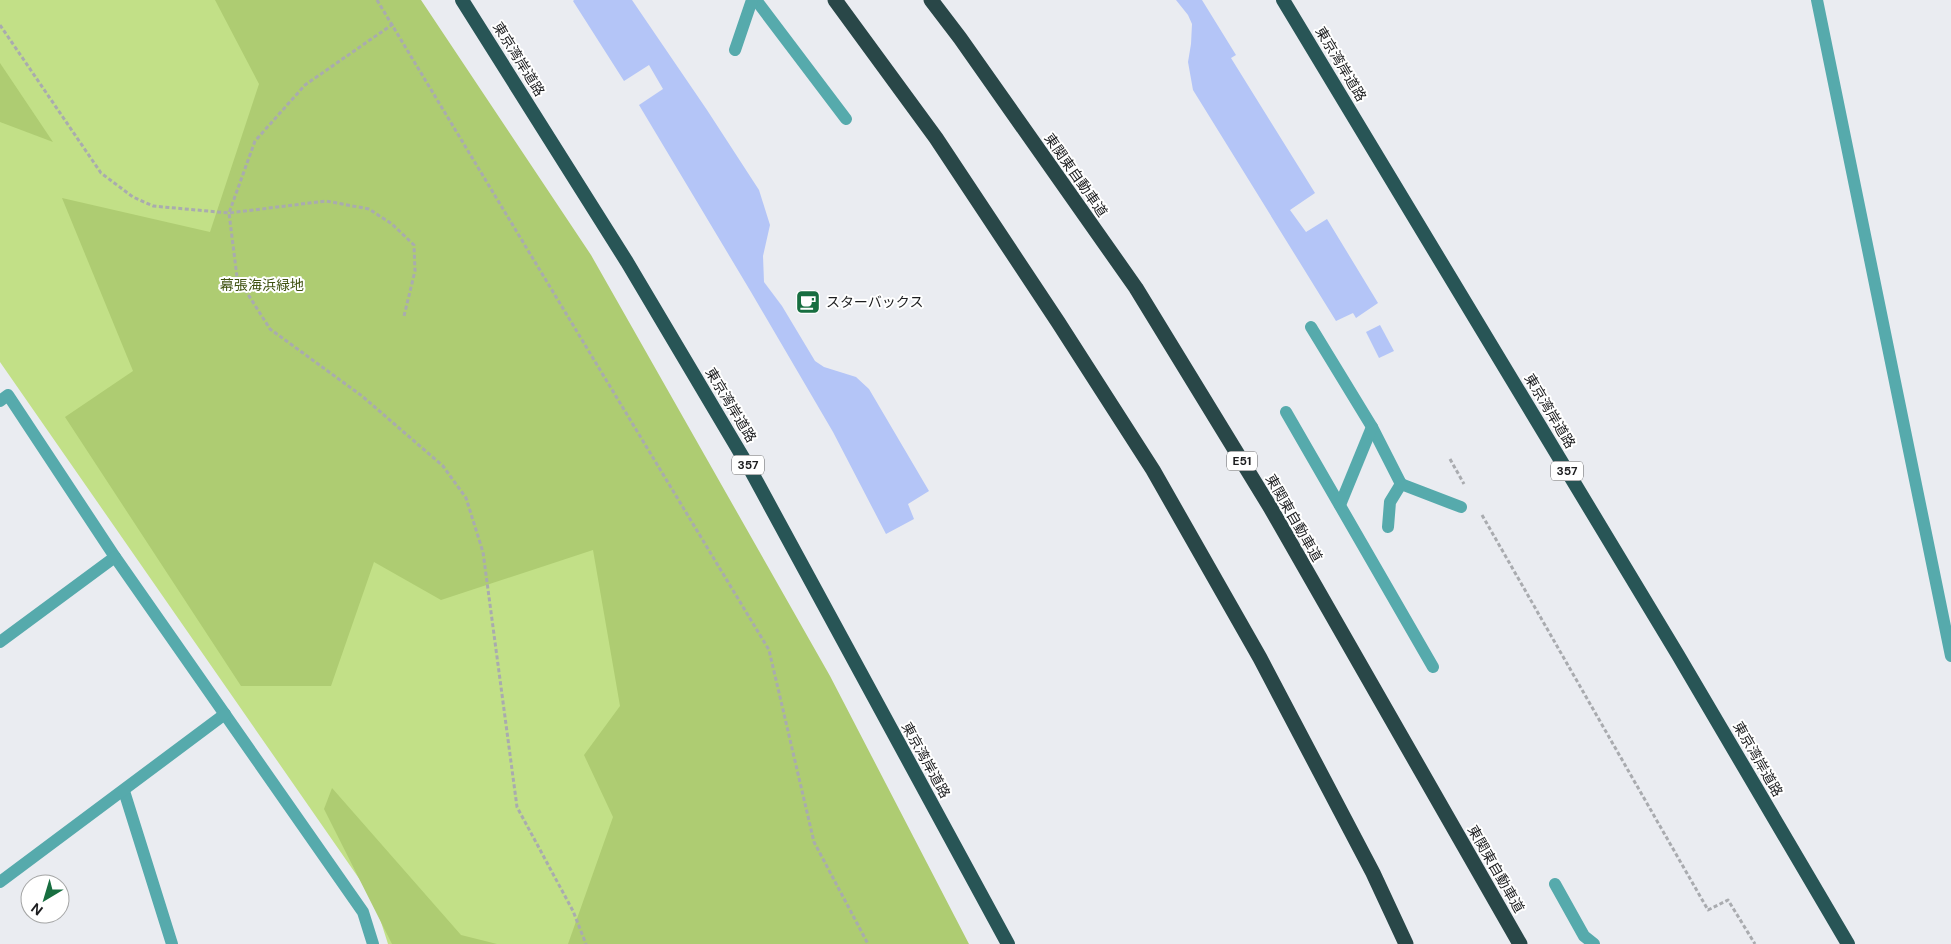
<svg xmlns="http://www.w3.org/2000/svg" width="1951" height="944" font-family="'DM Sans','Noto Sans JP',sans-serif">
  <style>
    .green { fill: #c2e087 }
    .forest { fill: #aecc72 }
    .building { fill: #b4c5f7 }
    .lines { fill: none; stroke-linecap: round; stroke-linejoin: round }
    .path { stroke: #a9abaf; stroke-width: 3; stroke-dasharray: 4 2.5; stroke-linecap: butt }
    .service { stroke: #56aaac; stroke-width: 12 }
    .minor { stroke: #56aaac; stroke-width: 12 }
    .trunk { stroke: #285556; stroke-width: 14 }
    .motorway { stroke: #294748; stroke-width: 15 }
    .labels { text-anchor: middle; stroke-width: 4; stroke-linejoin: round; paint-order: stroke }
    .shield { fill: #fff; stroke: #606162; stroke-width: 1 }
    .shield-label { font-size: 12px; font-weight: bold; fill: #1c1d1f }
    .street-label { font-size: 14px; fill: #1c1d1f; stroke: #fff }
    .park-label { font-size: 14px; fill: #3f5110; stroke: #fff }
    .poi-label { font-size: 14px; fill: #1c1d1f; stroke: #fff; text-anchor: start }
  </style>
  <rect width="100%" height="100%" fill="#eaecf1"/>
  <path class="green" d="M 0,0 L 386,0 L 887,944 L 388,944 L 374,900 L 0,362 Z"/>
  <g class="forest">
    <path d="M 215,0 L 421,0 L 591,255 L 830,676 L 969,944 L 568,944 L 613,817 L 584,755 L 620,706 L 593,550 L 441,600 L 374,562 L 331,686 L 241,686 L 65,417 L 133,371 L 62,198 L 210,232 L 259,84 Z"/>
    <path d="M 0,63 L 53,142 L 0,122 Z"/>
    <path d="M 332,788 L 461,935 L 497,944 L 392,944 L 324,809 Z"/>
  </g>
  <g class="building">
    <path d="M 574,0 L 632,0 L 707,110 L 759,190 L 770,225 L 763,256 L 764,282 L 782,306 L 815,361 L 824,367 L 856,377 L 869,389 L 929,491 L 908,504 L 914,519 L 886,534 L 833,432 L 751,292 L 639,105 L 663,89 L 649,65 L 624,81 L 573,1 Z"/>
    <path d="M 1176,0 L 1202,0 L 1236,55 L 1231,58 L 1315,193 L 1290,210 L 1306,232 L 1327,219 L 1378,303 L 1356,318 L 1353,313 L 1336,321 L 1193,90 L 1188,62 L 1191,44 L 1192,24 L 1188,15 Z"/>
    <path d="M 1380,325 L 1394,351 L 1379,358 L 1366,332 Z"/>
  </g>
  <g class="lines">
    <g class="path">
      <path d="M 377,0 L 769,650 L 814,842 L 868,944"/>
      <path d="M 393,24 L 305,85 L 255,141 L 229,213 L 237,277 L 270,329 L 362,396 L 443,466 L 466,498 L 483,552 L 517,807 L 573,911 L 586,944"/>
      <path d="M 0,25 L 101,173 L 133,197 L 153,206 L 229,213 L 326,201 L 369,209 L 392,224 L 414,245 L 415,271 L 404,316"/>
      <path d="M 1450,459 L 1464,484"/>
      <path d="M 1482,515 L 1708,910 L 1728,900 L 1755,944"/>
    </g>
    <g class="service">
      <path d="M 756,0 L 846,119"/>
      <path d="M 1817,0 L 1951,656"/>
      <path d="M 735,50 L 752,0"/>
      <path d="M 1311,327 L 1372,427 L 1401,484 L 1390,502 L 1388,527"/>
      <path d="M 1286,412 L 1433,667"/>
      <path d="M 1401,484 L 1461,507"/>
      <path d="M 1340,505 L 1372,427"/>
      <path d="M 1555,884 L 1584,936 L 1594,944"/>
    </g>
    <g class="minor">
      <path d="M 0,401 L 8,395 L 115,557 L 363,912 L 373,944"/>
      <path d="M 0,642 L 115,557"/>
      <path d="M 124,791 L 172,944"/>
      <path d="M 0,882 L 225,714"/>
    </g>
    <g class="trunk">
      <path d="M 462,0 L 627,262 L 751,471 L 1008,944"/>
      <path d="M 1283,0 L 1678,655 L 1848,944"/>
    </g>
    <g class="motorway">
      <path d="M 835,0 L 936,138 L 1058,322 L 1153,470 L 1260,658 L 1373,873 L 1406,944"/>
      <path d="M 931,0 L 960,38 L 1136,288 L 1270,507 L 1520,944"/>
    </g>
  </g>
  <defs>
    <symbol id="cafe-square" viewBox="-11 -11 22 22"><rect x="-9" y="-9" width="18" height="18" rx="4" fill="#176e40" stroke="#fff"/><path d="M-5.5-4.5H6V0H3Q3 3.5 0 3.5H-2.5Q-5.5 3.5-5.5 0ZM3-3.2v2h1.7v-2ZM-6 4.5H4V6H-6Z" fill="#fff"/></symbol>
  </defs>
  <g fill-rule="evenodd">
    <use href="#cafe-square" x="794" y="288" width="28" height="28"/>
  </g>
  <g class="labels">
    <g class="shield">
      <rect x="1227" y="451.5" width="30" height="19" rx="4"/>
      <rect x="732" y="455.5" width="32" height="19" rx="4"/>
      <rect x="1551" y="461.5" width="32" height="19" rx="4"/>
    </g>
    <g class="shield-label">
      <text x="1242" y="465">E51</text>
      <text x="748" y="469">357</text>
      <text x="1567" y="475">357</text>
    </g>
    <g class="street-label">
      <text transform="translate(519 59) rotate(58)" y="5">東京湾岸道路</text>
      <text transform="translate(1341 64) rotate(59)" y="5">東京湾岸道路</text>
      <text transform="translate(1076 175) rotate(55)" y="5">東関東自動車道</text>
      <text transform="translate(731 405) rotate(59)" y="5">東京湾岸道路</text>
      <text transform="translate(1550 411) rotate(59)" y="5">東京湾岸道路</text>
      <text transform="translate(1294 518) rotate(60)" y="5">東関東自動車道</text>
      <text transform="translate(1758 759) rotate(60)" y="5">東京湾岸道路</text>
      <text transform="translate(926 760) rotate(61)" y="5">東京湾岸道路</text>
      <text transform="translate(1496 869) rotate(60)" y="5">東関東自動車道</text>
    </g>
    <g class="park-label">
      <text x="262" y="290">幕張海浜緑地</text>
    </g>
    <g class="poi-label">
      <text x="826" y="307">スターバックス</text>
    </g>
  </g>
  <g transform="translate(45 899) rotate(218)"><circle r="24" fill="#ffffff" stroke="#a4a5a5"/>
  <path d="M0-4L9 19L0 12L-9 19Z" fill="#176e40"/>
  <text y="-8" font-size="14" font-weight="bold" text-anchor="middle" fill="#1c1d1f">N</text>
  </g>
</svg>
